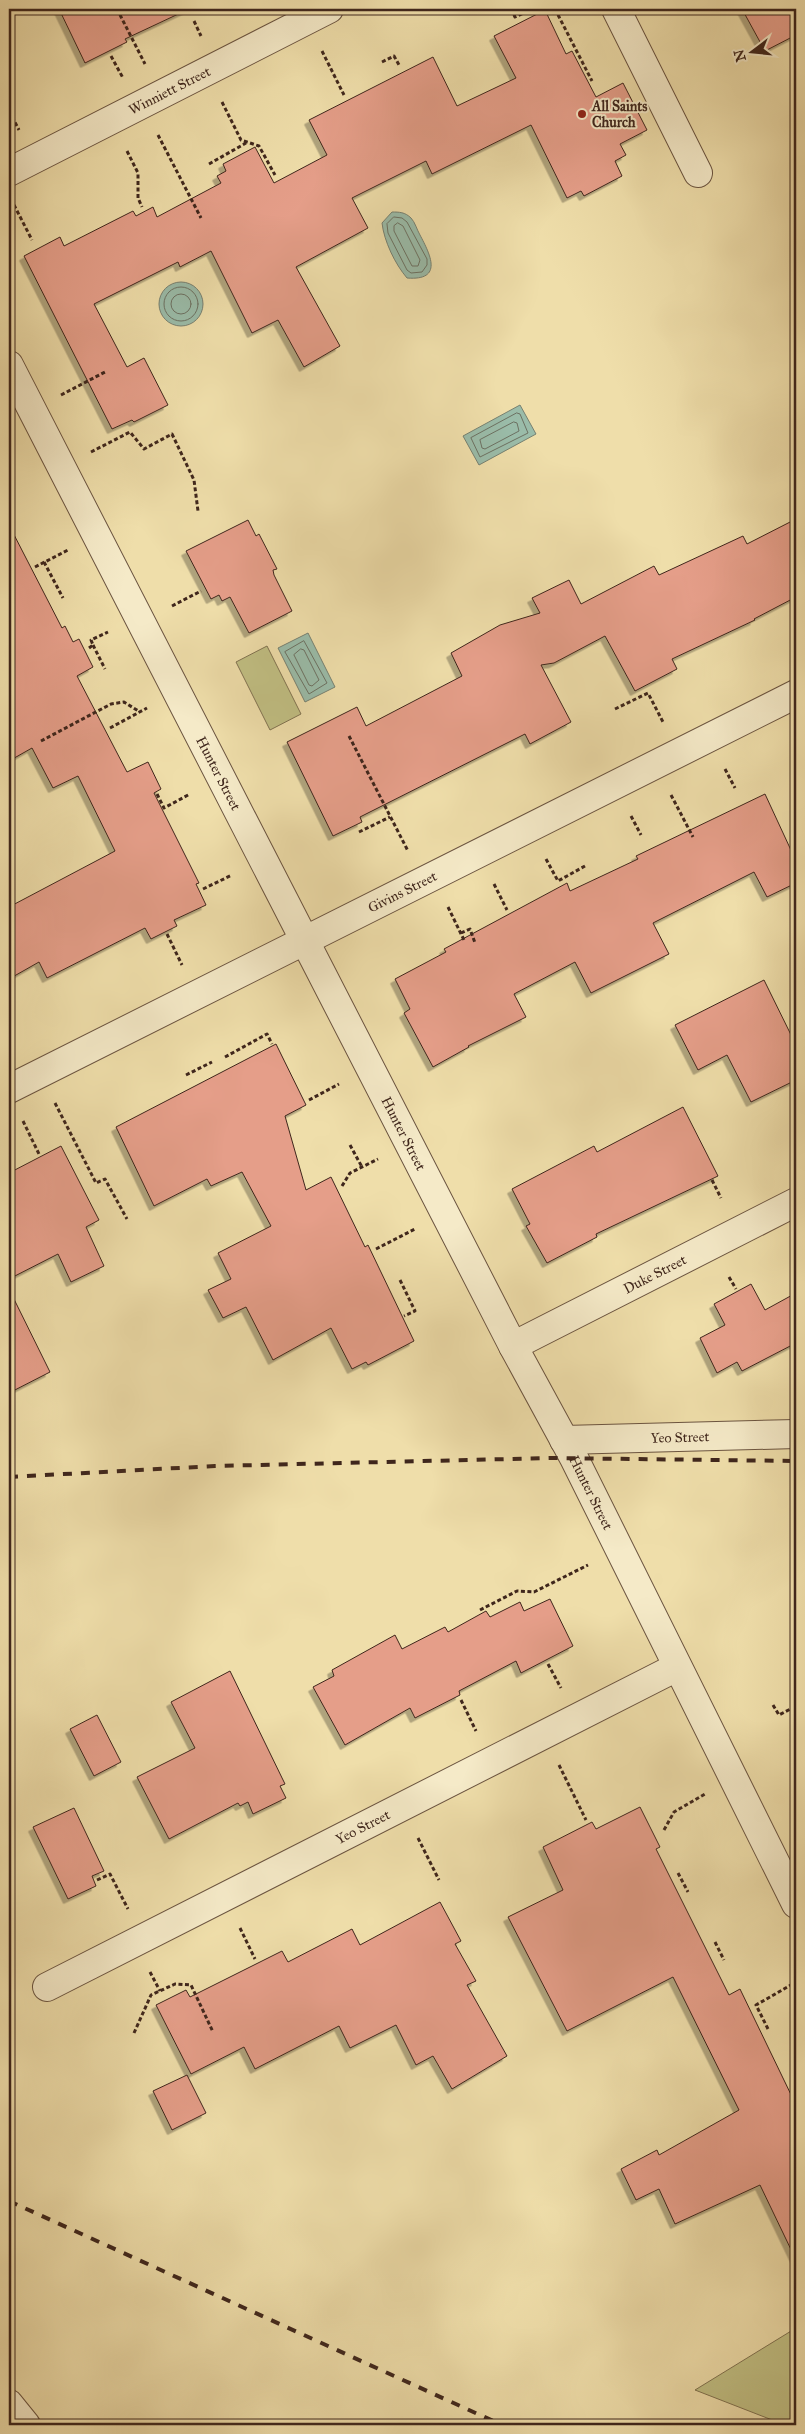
<svg xmlns="http://www.w3.org/2000/svg" width="805" height="2434" font-family="'IM FELL Great Primer',serif">
  <style>
    .green { fill: #c1bf83; stroke: #807250 }
    .water { fill: #9abca9; stroke: #768071 }
    .lines { fill: none; stroke-linecap: round; stroke-linejoin: round }
    .shore { stroke: #6c7162; stroke-width: 1 }
    .building { fill: #e59e89; stroke: #3f261c; filter: url(#shadow) }
    .minor-casing { stroke: #6b5440; stroke-width: 30 }
    .path { stroke: #3f261c; stroke-width: 3; stroke-dasharray: 4 2.5; stroke-linecap: butt }
    .minor { stroke: #f5eac8; stroke-width: 28 }
    .rail { stroke: #3f261c; stroke-width: 4; stroke-dasharray: 9 9; stroke-linecap: butt }
    .poi-dot { fill: #8f2418; stroke: #f5eac8; stroke-width: 2 }
    .labels { text-anchor: middle; stroke-width: 4; stroke-linejoin: round; paint-order: stroke }
    .street-label { font-size: 14px; fill: #3f261c; stroke: #f5eac8 }
    .poi-label { font-size: 14px; font-weight: bold; fill: #3f261c; stroke: #f5eac8; text-anchor: start }
  </style>
  <defs>
    <filter id="shadow"><feDropShadow dx="-4.5" dy="4.5" stdDeviation="0" flood-color="#0004"/></filter>
  </defs>
  <rect width="100%" height="100%" fill="#efdeaa"/>
  <filter id="stains"><feTurbulence type="fractalNoise" baseFrequency=".004" numOctaves="4"/><feColorMatrix values="0 0 0 0 .2 0 0 0 0 .09 0 0 0 0 .02 0 0 0 .5 -.17"/></filter>
  <radialGradient id="worn" r=".72"><stop offset=".6" stop-color="#630" stop-opacity="0"/><stop offset="1" stop-color="#630" stop-opacity=".3"/></radialGradient>
  <g class="green">
    <path d="M 267,646 L 301,714 L 270,730 L 236,662 Z"/>
    <path d="M 796,2328 L 796,2425 L 785,2425 L 695,2390 Z"/>
  </g>
  <g class="water">
    <path d="M 392,212 C 399,212 405,212 411,218 C 415,222 417,230 420,235 C 430,254 444,281 407,278 C 395,264 384,241 382,223 Z"/>
    <circle cx="181" cy="304" r="22"/>
    <path d="M 520,405 L 536,434 L 479,465 L 463,436 Z"/>
    <path d="M 308,633 L 335,687 L 305,702 L 278,648 Z"/>
  </g>
  <g class="lines">
    <g class="shore">
      <path d="M 394,217 L 402,218 L 407,222 L 427,259 L 427,265 L 422,272 L 411,273 L 407,270 L 388,233 L 387,224 Z"/>
      <path d="M 398,223 L 403,226 L 420,260 L 418,266 L 412,266 L 394,231 L 394,226 Z"/>
      <circle cx="181" cy="304" r="17"/>
      <circle cx="181" cy="304" r="10"/>
      <path d="M 517,413 L 520,414 L 528,433 L 480,457 L 471,438 Z"/>
      <path d="M 514,422 L 517,423 L 519,431 L 485,449 L 482,448 L 480,440 Z"/>
      <path d="M 304,641 L 327,683 L 309,694 L 285,652 Z"/>
      <path d="M 301,649 L 304,650 L 319,680 L 312,686 L 309,685 L 294,655 Z"/>
    </g>
  </g>
  <g class="building">
    <path d="M 59,9 L 189,9 L 125,39 L 127,42 L 85,63 Z"/>
    <path d="M 742,9 L 788,9 L 796,25 L 796,35 L 765,51 Z"/>
    <path d="M 545,10 L 566,54 L 572,51 L 596,97 L 623,83 L 647,130 L 620,144 L 626,155 L 615,161 L 622,176 L 584,196 L 581,191 L 567,198 L 531,125 L 432,174 L 426,161 L 352,198 L 368,228 L 296,267 L 340,346 L 304,367 L 278,320 L 252,333 L 211,251 L 180,267 L 178,262 L 94,304 L 127,367 L 144,358 L 168,405 L 134,422 L 132,420 L 112,429 L 24,256 L 60,237 L 64,246 L 133,211 L 136,216 L 153,207 L 157,217 L 221,183 L 217,176 L 226,171 L 223,164 L 255,147 L 274,183 L 327,155 L 309,120 L 433,57 L 457,106 L 516,78 L 494,36 Z"/>
    <path d="M 796,519 L 796,597 L 754,619 L 755,620 L 672,659 L 677,669 L 635,691 L 605,636 L 554,663 L 541,665 L 571,722 L 530,744 L 525,734 L 360,817 L 362,822 L 333,836 L 287,742 L 357,707 L 366,726 L 462,676 L 451,653 L 500,625 L 540,613 L 532,598 L 569,580 L 581,604 L 654,566 L 659,575 L 743,536 L 747,544 Z"/>
    <path d="M 248,520 L 256,536 L 259,534 L 277,569 L 273,570 L 274,575 L 292,611 L 249,633 L 230,597 L 222,601 L 219,595 L 211,599 L 186,551 Z"/>
    <path d="M 9,525 L 62,628 L 65,626 L 73,642 L 79,639 L 93,667 L 77,676 L 127,772 L 148,762 L 161,789 L 154,793 L 199,883 L 196,884 L 206,905 L 174,920 L 177,926 L 151,939 L 145,928 L 47,978 L 39,962 L 9,979 L 9,907 L 115,851 L 78,776 L 53,788 L 32,748 L 9,761 Z"/>
    <path d="M 765,794 L 796,861 L 796,883 L 767,897 L 754,872 L 653,923 L 669,954 L 591,993 L 575,962 L 514,994 L 526,1017 L 468,1046 L 469,1047 L 433,1067 L 404,1013 L 410,1009 L 395,979 L 446,952 L 444,949 L 567,883 L 570,891 L 638,859 L 636,856 Z"/>
    <path d="M 764,980 L 796,1045 L 796,1080 L 751,1102 L 727,1055 L 698,1070 L 675,1025 Z"/>
    <path d="M 276,1044 L 306,1105 L 285,1116 L 306,1190 L 331,1177 L 365,1247 L 368,1245 L 414,1341 L 368,1365 L 366,1362 L 352,1369 L 331,1328 L 273,1360 L 246,1307 L 223,1318 L 208,1290 L 231,1279 L 218,1253 L 271,1226 L 242,1172 L 211,1186 L 207,1179 L 154,1206 L 116,1127 Z"/>
    <path d="M 683,1107 L 718,1176 L 596,1234 L 597,1237 L 547,1263 L 526,1226 L 530,1224 L 512,1189 L 594,1146 L 597,1152 Z"/>
    <path d="M 61,1146 L 99,1220 L 86,1227 L 104,1266 L 71,1282 L 58,1254 L 9,1279 L 9,1173 Z"/>
    <path d="M 751,1284 L 765,1310 L 796,1293 L 796,1343 L 742,1371 L 737,1362 L 717,1373 L 700,1338 L 725,1325 L 714,1304 Z"/>
    <path d="M 9,1289 L 50,1372 L 9,1393 Z"/>
    <path d="M 550,1599 L 573,1646 L 521,1673 L 516,1661 L 459,1691 L 460,1695 L 415,1718 L 410,1708 L 345,1745 L 313,1687 L 334,1676 L 332,1670 L 395,1635 L 402,1649 L 445,1627 L 448,1632 L 486,1611 L 490,1617 L 520,1602 L 524,1611 Z"/>
    <path d="M 230,1671 L 285,1784 L 280,1786 L 286,1798 L 253,1814 L 248,1802 L 240,1806 L 238,1803 L 169,1839 L 137,1777 L 195,1748 L 171,1702 Z"/>
    <path d="M 97,1715 L 121,1762 L 94,1776 L 70,1729 Z"/>
    <path d="M 640,1807 L 660,1847 L 656,1849 L 729,1995 L 740,1989 L 796,2105 L 796,2260 L 760,2185 L 675,2224 L 659,2189 L 636,2200 L 621,2169 L 657,2150 L 659,2155 L 739,2110 L 673,1977 L 567,2031 L 508,1917 L 563,1890 L 543,1847 L 592,1822 L 596,1829 Z"/>
    <path d="M 74,1808 L 104,1871 L 92,1876 L 96,1886 L 68,1899 L 33,1827 Z"/>
    <path d="M 440,1902 L 461,1941 L 455,1944 L 476,1981 L 467,1985 L 507,2056 L 452,2089 L 433,2056 L 416,2065 L 396,2025 L 350,2048 L 339,2026 L 255,2069 L 244,2047 L 191,2074 L 156,2005 L 186,1990 L 190,1997 L 282,1951 L 288,1962 L 352,1929 L 360,1945 Z"/>
    <path d="M 187,2075 L 206,2113 L 172,2130 L 153,2091 Z"/>
  </g>
  <g class="lines">
    <defs>
      <g id="minor">
        <path d="M 616,9 L 698,173"/>
        <path id="s1" d="M 9,172 L 329,9"/>
        <path id="s2" d="M 9,365 L 513,1346 L 574,1458 L 796,1904"/>
        <path id="s3" d="M 9,1089 L 796,694"/>
        <path id="s4" d="M 513,1346 L 796,1202"/>
        <path id="s5" d="M 564,1440 L 796,1434"/>
        <path id="s6" d="M 47,1987 L 677,1667"/>
        <path d="M 9,2404 L 26,2425"/>
      </g>
    </defs>
    <use href="#minor" class="minor-casing"/>
    <g class="path">
      <path d="M 117,9 L 145,64"/>
      <path d="M 511,9 L 515,17 L 532,9"/>
      <path d="M 555,9 L 592,81"/>
      <path d="M 194,21 L 201,36"/>
      <path d="M 322,51 L 344,95"/>
      <path d="M 111,56 L 123,78"/>
      <path d="M 382,62 L 394,56 L 399,65"/>
      <path d="M 222,102 L 241,140 L 259,146 L 275,175"/>
      <path d="M 9,111 L 19,130"/>
      <path d="M 9,111 L 11,100"/>
      <path d="M 158,135 L 201,218"/>
      <path d="M 127,151 L 138,173 L 138,198 L 142,207"/>
      <path d="M 209,164 L 246,143"/>
      <path d="M 14,205 L 32,240"/>
      <path d="M 61,395 L 105,372"/>
      <path d="M 91,452 L 130,432 L 144,449 L 172,434 L 194,480 L 198,511"/>
      <path d="M 44,562 L 63,598"/>
      <path d="M 35,567 L 68,550"/>
      <path d="M 172,606 L 201,591"/>
      <path d="M 93,645 L 105,669"/>
      <path d="M 89,648 L 93,645 L 91,640 L 108,632"/>
      <path d="M 615,709 L 648,693 L 663,722"/>
      <path d="M 110,728 L 147,708"/>
      <path d="M 349,736 L 408,851"/>
      <path d="M 41,741 L 111,704 L 124,702 L 140,712"/>
      <path d="M 725,769 L 735,788"/>
      <path d="M 157,794 L 164,808 L 190,794"/>
      <path d="M 671,795 L 693,837"/>
      <path d="M 631,816 L 641,835"/>
      <path d="M 359,832 L 390,817"/>
      <path d="M 546,859 L 558,881 L 585,866"/>
      <path d="M 494,884 L 507,910"/>
      <path d="M 203,889 L 232,875"/>
      <path d="M 448,907 L 464,940"/>
      <path d="M 461,933 L 470,929 L 475,943"/>
      <path d="M 167,934 L 182,965"/>
      <path d="M 225,1057 L 267,1034 L 272,1044"/>
      <path d="M 186,1075 L 212,1062"/>
      <path d="M 309,1100 L 339,1084"/>
      <path d="M 55,1103 L 96,1183 L 105,1179 L 127,1219"/>
      <path d="M 23,1121 L 39,1154"/>
      <path d="M 350,1145 L 362,1167"/>
      <path d="M 712,1180 L 721,1198"/>
      <path d="M 342,1186 L 350,1173 L 378,1159"/>
      <path d="M 376,1249 L 415,1229"/>
      <path d="M 729,1277 L 736,1289"/>
      <path d="M 400,1280 L 415,1311 L 404,1316"/>
      <path d="M 480,1610 L 517,1591 L 534,1592 L 588,1565"/>
      <path d="M 548,1664 L 561,1688"/>
      <path d="M 461,1700 L 476,1731"/>
      <path d="M 773,1705 L 779,1715 L 796,1706"/>
      <path d="M 559,1765 L 586,1820"/>
      <path d="M 664,1830 L 674,1812 L 705,1794"/>
      <path d="M 418,1838 L 439,1880"/>
      <path d="M 678,1873 L 688,1892"/>
      <path d="M 97,1880 L 110,1874 L 128,1909"/>
      <path d="M 240,1928 L 255,1959"/>
      <path d="M 715,1942 L 724,1960"/>
      <path d="M 150,1972 L 160,1991"/>
      <path d="M 768,2029 L 756,2005 L 796,1982"/>
      <path d="M 134,2033 L 151,1995 L 175,1984 L 191,1985 L 213,2032"/>
    </g>
    <use href="#minor" class="minor"/>
    <g class="rail">
      <path d="M 9,1477 L 215,1466 L 551,1458 L 796,1461"/>
      <path d="M 9,2201 L 502,2425"/>
    </g>
  </g>
  <circle class="poi-dot" cx="582" cy="114" r="5"/>
  <g class="labels">
    <g class="street-label">
      <text dy="5" stroke="none"><textPath href="#s1" startOffset="180">Winniett Street</textPath></text>
      <text dy="5" stroke="none"><textPath href="#s2" startOffset="459">Hunter Street</textPath></text>
      <text dy="5" stroke="none"><textPath href="#s3" startOffset="440">Givins Street</textPath></text>
      <text dy="5" stroke="none"><textPath href="#s2" startOffset="864">Hunter Street</textPath></text>
      <text dy="5" stroke="none"><textPath href="#s4" startOffset="159">Duke Street</textPath></text>
      <text dy="5" stroke="none"><textPath href="#s5" startOffset="116">Yeo Street</textPath></text>
      <text dy="5" stroke="none"><textPath href="#s2" startOffset="1269">Hunter Street</textPath></text>
      <text dy="5" stroke="none"><textPath href="#s6" startOffset="354">Yeo Street</textPath></text>
    </g>
    <g class="poi-label">
      <text x="592" y="111">All Saints<tspan x="592" dy="16">Church</tspan></text>
    </g>
  </g>
  <rect width="805" height="2434" fill="none" stroke="#efdeaa" stroke-width="30"/>
  <rect x="10" y="10" width="785" height="2414" fill="none" stroke="#3f261c" stroke-width="2.5"/>
  <rect x="15" y="15" width="775" height="2404" fill="none" stroke="#3f261c"/>
  <g transform="translate(752 52) rotate(254)" stroke="#f5eac8" stroke-width="4" paint-order="stroke">
  <path d="M0-4L9 19L0 12L-9 19Z" fill="#3f261c"/>
  <text y="-8" font-size="14" font-weight="bold" text-anchor="middle" fill="#3f261c">N</text>
  </g>
  <rect width="100%" height="100%" filter="url(#stains)"/>
  <rect width="100%" height="100%" fill="url(#worn)"/>
</svg>
